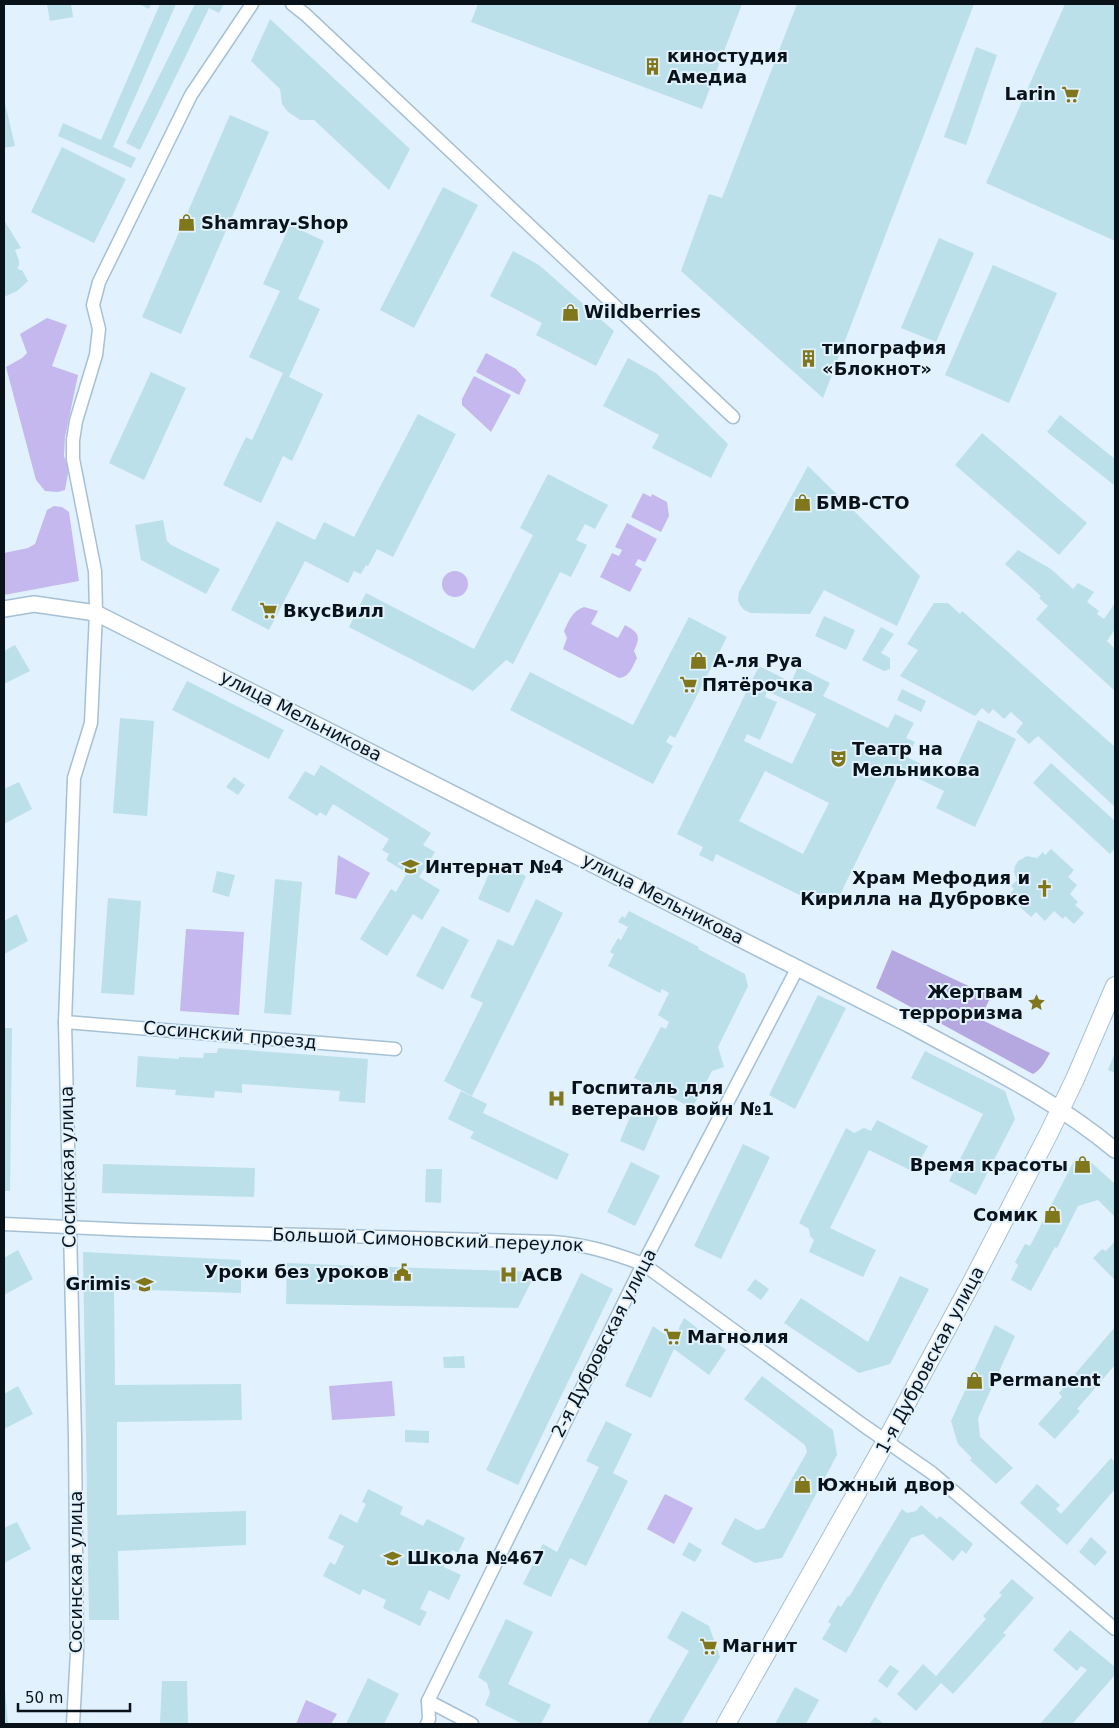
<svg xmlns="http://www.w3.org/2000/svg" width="1119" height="1728" font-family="'DejaVu Sans',sans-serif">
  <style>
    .green { fill: #c5b8ee }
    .forest { fill: #b5a7e0 }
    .building { fill: #bbe0e9; fill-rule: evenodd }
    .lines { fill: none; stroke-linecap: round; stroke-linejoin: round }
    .minor-casing { stroke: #a5c0d4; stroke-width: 15 }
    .tertiary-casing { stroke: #a5c0d4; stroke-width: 18 }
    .secondary-casing { stroke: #a5c0d4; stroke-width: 20 }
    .minor { stroke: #fff; stroke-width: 12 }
    .tertiary { stroke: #fff; stroke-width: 15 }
    .secondary { stroke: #fff; stroke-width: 18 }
    .labels { text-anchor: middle; stroke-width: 4; stroke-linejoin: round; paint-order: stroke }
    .poi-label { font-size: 18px; font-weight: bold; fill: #091219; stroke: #e1f1fd; text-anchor: start }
    .street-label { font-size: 18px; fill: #091219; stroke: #e1f1fd }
  </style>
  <rect width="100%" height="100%" fill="#e1f1fd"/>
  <g class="green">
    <path d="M 47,318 L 67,325 L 52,366 L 78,375 L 65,437 L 64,456 L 69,468 L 65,490 L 58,492 L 45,491 L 36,480 L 6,367 L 22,358 L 27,353 L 20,334 Z"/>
    <path d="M 486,353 L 516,369 L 526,380 L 519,395 L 476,372 Z"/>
    <path d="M 474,376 L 511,395 L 491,432 L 462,405 L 462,399 Z"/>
    <path d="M 643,493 L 651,497 L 652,494 L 667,502 L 669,516 L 661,532 L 631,517 Z"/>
    <path d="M 54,506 L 62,507 L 69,512 L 79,581 L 4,595 L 4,553 L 28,548 L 35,544 L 47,510 Z"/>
    <path d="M 627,523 L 657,539 L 645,562 L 638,559 L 635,565 L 642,569 L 630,592 L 600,577 L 612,553 L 619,556 L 622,550 L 615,547 Z"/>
    <circle cx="455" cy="584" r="13"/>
    <path d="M 584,607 L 598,611 L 591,624 L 618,638 L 625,625 C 639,633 641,636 634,651 L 637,658 C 632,667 630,677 619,678 L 563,649 L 567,638 L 564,631 C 569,621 572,611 584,607 Z"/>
    <path d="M 338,855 L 370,873 L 356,899 L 335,894 Z"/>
    <path d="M 186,929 L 244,932 L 239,1015 L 180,1011 Z"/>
    <path d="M 392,1381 L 395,1416 L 332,1420 L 329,1386 Z"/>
    <path d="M 665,1494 L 693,1508 L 674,1544 L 647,1529 Z"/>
    <path d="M 306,1700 L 337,1714 L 331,1724 L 296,1724 Z"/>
  </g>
  <path class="forest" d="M 892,950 L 977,990 L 987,986 L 994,990 L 980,1019 L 1050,1053 C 1045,1061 1042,1069 1033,1074 L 876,988 Z"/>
  <g class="building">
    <path d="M 47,4 L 71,4 L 73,17 L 50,21 Z"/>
    <path d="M 139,4 L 151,4 L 149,9 Z"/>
    <path d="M 160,4 L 176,4 L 113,147 L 136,158 L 131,168 L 58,136 L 63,123 L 101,140 Z"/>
    <path d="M 195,4 L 224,4 L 219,13 L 209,8 L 140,150 L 126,143 Z"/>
    <path d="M 478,4 L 742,4 L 702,109 L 471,22 Z"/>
    <path d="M 797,4 L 974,4 L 823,398 L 681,271 L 709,194 L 722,198 Z"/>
    <path d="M 1065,4 L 1115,4 L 1115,241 L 986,183 Z"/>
    <path d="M 270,19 L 410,149 L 389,190 L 314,120 L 300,120 L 288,112 L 282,104 L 280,89 L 251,61 Z"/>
    <path d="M 976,47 L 997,55 L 966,145 L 944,137 Z"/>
    <path d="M 4,99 L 15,146 L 4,148 Z"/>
    <path d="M 230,115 L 269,132 L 181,334 L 142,317 Z"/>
    <path d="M 62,147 L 126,179 L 94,243 L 31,212 Z"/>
    <path d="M 443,187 L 478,205 L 414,328 L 380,310 Z"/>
    <path d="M 4,220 L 21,248 L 15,250 L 19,261 L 19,266 L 17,267 L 19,270 L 22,270 L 28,281 L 17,291 L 4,297 Z"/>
    <path d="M 290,225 L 324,241 L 298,299 L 320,309 L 289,377 L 323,394 L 292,461 L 283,456 L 261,503 L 223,485 L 246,437 L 252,440 L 283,373 L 249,357 L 280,291 L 263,284 Z"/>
    <path d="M 939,238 L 974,253 L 936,342 L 901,328 Z"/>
    <path d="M 513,251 L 539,265 L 614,331 L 596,366 L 536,335 L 542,323 L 490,296 Z"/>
    <path d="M 993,265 L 1057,293 L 1009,403 L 945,375 Z"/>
    <path d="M 628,358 L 656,373 L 728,444 L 711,478 L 652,448 L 659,435 L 603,406 Z"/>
    <path d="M 151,372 L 186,388 L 144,480 L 109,463 Z"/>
    <path d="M 418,414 L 456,434 L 393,557 L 377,549 L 368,566 L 366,565 L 361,574 L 354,571 L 348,583 L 305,561 L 269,630 L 231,610 L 277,521 L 315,540 L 324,522 L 354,537 Z"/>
    <path d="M 1060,415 L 1115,459 L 1114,485 L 1047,432 Z"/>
    <path d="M 982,433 L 1087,523 L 1059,555 L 955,465 Z"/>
    <path d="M 808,466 L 920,576 L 897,626 L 824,590 L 810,614 L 751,613 L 744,610 L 740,605 L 738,600 L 739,592 Z"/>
    <path d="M 548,474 L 608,505 L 595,529 L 585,524 L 576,540 L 587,545 L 571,577 L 560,572 L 513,664 L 506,660 L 473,691 L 349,627 L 366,593 L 474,649 L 533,535 L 520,528 Z"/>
    <path d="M 163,520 L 167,541 L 171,545 L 220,569 L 206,594 L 141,560 L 135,525 Z"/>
    <path d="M 1018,550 L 1051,569 L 1073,589 L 1078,583 L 1094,592 L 1087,602 L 1099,611 L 1097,614 L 1104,619 L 1115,603 L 1115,629 L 1107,641 L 1115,649 L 1115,691 L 1036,619 L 1048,606 L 1039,598 L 1041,596 L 1005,564 Z"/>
    <path d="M 934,603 L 948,603 L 960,614 L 962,611 L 1115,747 L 1115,807 L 1038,736 L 1029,744 L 1016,732 L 1023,723 L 1011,712 L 1004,719 L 993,709 L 989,714 L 982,708 L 975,716 L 900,676 L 918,650 L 907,644 Z"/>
    <path d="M 824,616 L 855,630 L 846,650 L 815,636 Z"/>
    <path d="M 689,617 L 727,637 L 675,738 L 670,735 L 666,742 L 673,746 L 653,784 L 510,710 L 530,672 L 633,725 Z"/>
    <path d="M 881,627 L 894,634 L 881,653 L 890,658 L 890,669 L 884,671 L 862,660 Z"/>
    <path d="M 15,645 L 30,671 L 4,684 L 4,651 Z"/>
    <path d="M 759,666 L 791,682 L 798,667 L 830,683 L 823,696 L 888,728 L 895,714 L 914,723 L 906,738 L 915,742 L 907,757 L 951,779 L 978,720 L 1016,739 L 975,827 L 936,808 L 944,791 L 901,770 L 832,911 L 716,854 L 713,862 L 699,855 L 703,847 L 677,834 ZM 767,691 L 816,714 L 792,764 L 744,741 L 747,734 L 760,740 L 777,702 L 765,697 ZM 765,771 L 829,803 L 803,854 L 739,821 Z"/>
    <path d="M 187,681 L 284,730 L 269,759 L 172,710 Z"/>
    <path d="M 902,689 L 926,701 L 921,712 L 897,700 Z"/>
    <path d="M 120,718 L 154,721 L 147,816 L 113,813 Z"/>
    <path d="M 1051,763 L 1115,821 L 1115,848 L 1110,854 L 1033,783 Z"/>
    <path d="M 321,765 L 431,833 L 423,845 L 435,852 L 419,877 L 440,890 L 422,920 L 413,914 L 387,956 L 360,939 L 391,889 L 396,892 L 407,873 L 386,860 L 389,854 L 382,850 L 389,839 L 333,804 L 326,816 L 320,812 L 317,816 L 288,798 L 305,771 L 314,776 Z"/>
    <path d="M 234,777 L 245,785 L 238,795 L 226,787 Z"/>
    <path d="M 19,782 L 32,809 L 4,824 L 4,789 Z"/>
    <path d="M 1051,849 L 1074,870 L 1068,877 L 1077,885 L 1070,894 L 1078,902 L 1075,905 L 1084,913 L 1074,924 L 1065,916 L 1063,919 L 1054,911 L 1045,921 L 1036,912 L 1031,917 L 1008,896 L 1014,889 L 1011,886 L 1017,880 L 1014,872 L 1015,866 L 1018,861 L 1027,856 L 1037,858 L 1043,852 L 1045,855 Z"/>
    <path d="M 494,862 L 526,876 L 509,913 L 478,899 Z"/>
    <path d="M 217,871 L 235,875 L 229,897 L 212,892 Z"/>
    <path d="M 275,879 L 302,882 L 291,1015 L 264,1013 Z"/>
    <path d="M 108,898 L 141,901 L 134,995 L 101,993 Z"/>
    <path d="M 536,899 L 563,913 L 472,1096 L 444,1081 L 483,1003 L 470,997 L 498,939 L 513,946 Z"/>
    <path d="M 629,911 L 699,947 L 698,949 L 745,974 L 748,986 L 718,1047 L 724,1067 L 712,1071 L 690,1112 L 686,1110 L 688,1106 L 661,1092 L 660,1094 L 644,1086 L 646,1084 L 634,1078 L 661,1027 L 666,1029 L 669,1022 L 658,1015 L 669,993 L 662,989 L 660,993 L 608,966 L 614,954 L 610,952 L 618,938 L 621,940 L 628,927 L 618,922 L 622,916 L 625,918 Z"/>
    <path d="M 17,914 L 28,941 L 4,954 L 4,921 Z"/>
    <path d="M 442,926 L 469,940 L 443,990 L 416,976 Z"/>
    <path d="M 818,995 L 846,1008 L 795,1109 L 769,1095 Z"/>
    <path d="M 4,1028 L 12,1028 L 10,1191 L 4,1191 Z"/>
    <path d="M 218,1048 L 368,1059 L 365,1103 L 339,1101 L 340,1091 L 242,1084 L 242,1093 L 215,1091 L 214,1098 L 175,1095 L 176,1090 L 136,1087 L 138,1056 L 179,1059 L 179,1057 L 203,1058 L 204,1053 L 217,1053 Z"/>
    <path d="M 925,1051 L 1005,1091 L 1015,1119 L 976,1195 L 949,1181 L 983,1114 L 911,1078 Z"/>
    <path d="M 1115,1052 L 1115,1073 L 1108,1070 Z"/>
    <path d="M 461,1091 L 487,1104 L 483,1113 L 569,1154 L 557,1180 L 470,1138 L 474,1132 L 448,1119 Z"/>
    <path d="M 636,1103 L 660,1114 L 644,1151 L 620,1141 Z"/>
    <path d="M 877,1120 L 928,1146 L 914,1172 L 869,1150 L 830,1228 L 876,1250 L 863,1277 L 809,1252 L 814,1240 L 810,1236 L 809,1229 L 799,1223 L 846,1128 L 854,1133 L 864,1128 L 871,1131 Z"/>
    <path d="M 743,1144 L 770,1157 L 721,1259 L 694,1246 Z"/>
    <path d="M 1085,1157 L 1115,1184 L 1115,1217 L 1098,1200 L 1078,1206 L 1057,1248 L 1055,1247 L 1031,1291 L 1011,1280 L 1018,1265 L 1015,1262 L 1025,1244 L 1030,1246 L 1075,1159 Z"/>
    <path d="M 631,1162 L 660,1176 L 635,1226 L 607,1212 Z"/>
    <path d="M 103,1164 L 255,1168 L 254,1197 L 102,1193 Z"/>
    <path d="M 426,1169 L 442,1169 L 441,1203 L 425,1202 Z"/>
    <path d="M 1115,1241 L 1115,1280 L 1093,1258 L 1102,1249 L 1106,1251 Z"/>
    <path d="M 18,1250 L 33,1279 L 4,1295 L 4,1258 Z"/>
    <path d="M 83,1252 L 241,1260 L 241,1293 L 114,1289 L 115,1385 L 241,1384 L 242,1420 L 117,1422 L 117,1515 L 246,1511 L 246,1545 L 118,1551 L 119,1620 L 89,1620 Z"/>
    <path d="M 287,1263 L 360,1266 L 536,1272 L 518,1308 L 286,1304 Z"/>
    <path d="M 581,1273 L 613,1289 L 518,1485 L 486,1470 Z"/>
    <path d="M 900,1276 L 929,1289 L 890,1364 L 859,1373 L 784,1323 L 801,1298 L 868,1342 Z"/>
    <path d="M 755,1279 L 769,1289 L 761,1300 L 747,1290 Z"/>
    <path d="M 684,1318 L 726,1350 L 709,1375 L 674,1349 L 651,1398 L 625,1386 L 653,1326 L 664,1334 L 678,1330 Z"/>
    <path d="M 995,1325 L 1015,1336 L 978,1418 L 980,1437 L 1013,1468 L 996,1484 L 970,1460 L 972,1458 L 958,1444 L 951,1421 Z"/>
    <path d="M 1115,1327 L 1115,1365 L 1077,1409 L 1080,1411 L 1055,1439 L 1038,1424 L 1062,1397 L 1059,1393 Z"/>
    <path d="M 464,1356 L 465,1368 L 444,1368 L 443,1357 Z"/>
    <path d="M 762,1376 L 833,1430 L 837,1455 L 782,1558 L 755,1563 L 721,1544 L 735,1518 L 757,1530 L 764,1528 L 807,1452 L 805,1445 L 744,1399 Z"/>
    <path d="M 18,1386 L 33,1414 L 4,1429 L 4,1394 Z"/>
    <path d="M 606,1421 L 632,1434 L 613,1473 L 628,1481 L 586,1566 L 570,1558 L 551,1597 L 523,1584 L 543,1544 L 557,1552 L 599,1467 L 586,1461 Z"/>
    <path d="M 405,1430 L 429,1431 L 429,1443 L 405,1442 Z"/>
    <path d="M 1111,1458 L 1115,1462 L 1115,1489 L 1067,1545 L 1020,1503 L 1037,1484 L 1060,1505 L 1056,1509 L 1061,1514 Z"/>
    <path d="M 368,1489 L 403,1507 L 400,1514 L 423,1526 L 427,1519 L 465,1538 L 458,1553 L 452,1550 L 444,1567 L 461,1575 L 449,1600 L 429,1590 L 420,1609 L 427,1612 L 420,1626 L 383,1608 L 386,1600 L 363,1589 L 360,1595 L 323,1576 L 330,1562 L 335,1565 L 344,1546 L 328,1538 L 340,1514 L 357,1523 L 366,1504 L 362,1502 Z"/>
    <path d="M 921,1505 L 937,1519 L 940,1516 L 973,1544 L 966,1554 L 962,1550 L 953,1561 L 923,1534 L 911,1538 L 884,1583 L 846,1653 L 822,1639 L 831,1624 L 828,1622 L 838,1605 L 841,1607 L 848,1596 L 849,1597 L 902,1509 L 907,1513 L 916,1511 Z"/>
    <path d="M 17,1522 L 31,1549 L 4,1563 L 4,1528 Z"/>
    <path d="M 1091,1537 L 1107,1552 L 1095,1566 L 1079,1552 Z"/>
    <path d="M 689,1542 L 702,1550 L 695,1562 L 682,1555 Z"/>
    <path d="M 1012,1579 L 1034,1598 L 1003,1633 L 1006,1635 L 953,1694 L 941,1683 L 916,1711 L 897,1694 L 923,1664 L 936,1676 L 986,1619 L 983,1616 L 1002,1595 L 999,1593 Z"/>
    <path d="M 682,1611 L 709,1626 L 720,1657 L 681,1724 L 647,1724 L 689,1651 L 667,1638 Z"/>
    <path d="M 506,1619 L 533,1632 L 508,1684 L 551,1705 L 541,1724 L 523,1724 L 485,1705 L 490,1693 L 487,1683 L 478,1677 Z"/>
    <path d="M 1070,1630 L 1115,1667 L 1115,1675 L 1072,1724 L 1040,1724 L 1087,1670 L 1081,1666 L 1077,1671 L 1053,1650 Z"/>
    <path d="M 890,1665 L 899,1671 L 887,1688 L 878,1681 Z"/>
    <path d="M 368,1678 L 399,1694 L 384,1724 L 346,1724 Z"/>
    <path d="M 162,1681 L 187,1681 L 188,1724 L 160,1724 Z"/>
    <path d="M 795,1687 L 819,1700 L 808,1720 L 806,1724 L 775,1724 Z"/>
    <path d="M 4,1689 L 5,1689 L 8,1724 L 4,1724 Z"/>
    <path d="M 875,1717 L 884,1724 L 869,1724 Z"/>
  </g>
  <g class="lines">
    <defs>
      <g id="minor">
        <path d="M 292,4 L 306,15 L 733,417"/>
        <path d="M 65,1022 L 395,1049"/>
        <path d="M 4,1224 L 131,1230 L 552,1242 C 585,1244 613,1253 643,1264 L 863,1425 L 932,1473 L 1115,1629"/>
        <path d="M 428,1701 L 472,1724"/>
        <path d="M 73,1724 L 77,1652 L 75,1436 L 65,1022 L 74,778 L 91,723 L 96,613 L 95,571 L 73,459 L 73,440 L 76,421 L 96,355 L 99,329 L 93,305 L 99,282 L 191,95 L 252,4"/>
        <path d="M 427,1724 L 429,1719 L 428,1701 L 643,1264 L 798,967"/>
      </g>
      <path id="tertiary" d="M 4,609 L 34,604 L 96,613 L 908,1024 C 979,1063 1053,1098 1115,1150"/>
      <path id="secondary" d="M 726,1724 L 886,1441 L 973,1280 L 1049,1133 L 1075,1079 L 1115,986"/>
    </defs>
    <use href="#minor" class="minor-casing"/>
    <use href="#tertiary" class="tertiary-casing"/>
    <use href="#secondary" class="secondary-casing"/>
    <use href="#minor" class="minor"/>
    <use href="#tertiary" class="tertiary"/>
    <use href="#secondary" class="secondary"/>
  </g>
  <defs>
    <symbol id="building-bare" viewBox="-9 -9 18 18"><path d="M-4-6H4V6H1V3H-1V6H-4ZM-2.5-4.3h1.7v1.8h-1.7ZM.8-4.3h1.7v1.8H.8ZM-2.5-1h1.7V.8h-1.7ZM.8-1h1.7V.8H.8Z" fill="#80771c" stroke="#e1f1fd" stroke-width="2.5" paint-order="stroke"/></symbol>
    <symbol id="supermarket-bare" viewBox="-9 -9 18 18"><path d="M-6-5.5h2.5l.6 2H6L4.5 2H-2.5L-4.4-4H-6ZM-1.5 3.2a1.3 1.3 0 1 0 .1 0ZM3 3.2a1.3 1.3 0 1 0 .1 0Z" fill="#80771c" stroke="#e1f1fd" stroke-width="2.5" paint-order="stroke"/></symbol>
    <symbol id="shop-bare" viewBox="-9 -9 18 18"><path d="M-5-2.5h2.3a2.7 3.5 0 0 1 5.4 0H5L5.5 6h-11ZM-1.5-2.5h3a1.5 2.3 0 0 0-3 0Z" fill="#80771c" stroke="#e1f1fd" stroke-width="2.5" paint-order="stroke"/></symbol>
    <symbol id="theatre-bare" viewBox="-9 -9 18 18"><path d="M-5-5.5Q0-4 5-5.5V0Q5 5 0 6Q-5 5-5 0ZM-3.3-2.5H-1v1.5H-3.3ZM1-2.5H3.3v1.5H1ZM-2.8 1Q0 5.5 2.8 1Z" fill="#80771c" stroke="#e1f1fd" stroke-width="2.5" paint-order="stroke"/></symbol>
    <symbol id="school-bare" viewBox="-9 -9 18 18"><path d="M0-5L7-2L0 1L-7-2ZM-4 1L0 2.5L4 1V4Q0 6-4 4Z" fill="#80771c" stroke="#e1f1fd" stroke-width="2.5" paint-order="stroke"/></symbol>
    <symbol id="church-bare" viewBox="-9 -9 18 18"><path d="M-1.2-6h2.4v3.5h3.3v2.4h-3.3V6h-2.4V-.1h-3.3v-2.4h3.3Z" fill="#80771c" stroke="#e1f1fd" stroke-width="2.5" paint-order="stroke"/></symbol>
    <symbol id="sight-bare" viewBox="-9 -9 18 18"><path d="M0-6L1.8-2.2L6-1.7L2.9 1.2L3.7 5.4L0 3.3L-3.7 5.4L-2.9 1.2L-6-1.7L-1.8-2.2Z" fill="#80771c" stroke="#e1f1fd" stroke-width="2.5" paint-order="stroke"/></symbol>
    <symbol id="hospital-bare" viewBox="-9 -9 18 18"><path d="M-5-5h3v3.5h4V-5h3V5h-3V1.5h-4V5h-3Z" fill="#80771c" stroke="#e1f1fd" stroke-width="2.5" paint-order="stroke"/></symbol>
    <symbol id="civic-bare" viewBox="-9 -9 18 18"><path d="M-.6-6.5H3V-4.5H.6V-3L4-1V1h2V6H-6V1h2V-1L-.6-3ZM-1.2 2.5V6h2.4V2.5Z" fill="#80771c" stroke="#e1f1fd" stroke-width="2.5" paint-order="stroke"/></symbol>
  </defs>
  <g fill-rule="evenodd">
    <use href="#building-bare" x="640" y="54" width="25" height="25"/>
    <use href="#supermarket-bare" x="1058" y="82" width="25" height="25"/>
    <use href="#shop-bare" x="174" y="210" width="25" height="25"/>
    <use href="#shop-bare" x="558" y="300" width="25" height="25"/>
    <use href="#building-bare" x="796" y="346" width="25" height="25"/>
    <use href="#shop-bare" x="790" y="490" width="25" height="25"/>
    <use href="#supermarket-bare" x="256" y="598" width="25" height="25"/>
    <use href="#shop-bare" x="686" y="648" width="25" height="25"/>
    <use href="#supermarket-bare" x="676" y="672" width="25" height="25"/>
    <use href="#theatre-bare" x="826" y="746" width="25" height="25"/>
    <use href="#school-bare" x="398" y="854" width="25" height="25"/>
    <use href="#church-bare" x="1032" y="876" width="25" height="25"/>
    <use href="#sight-bare" x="1024" y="990" width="25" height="25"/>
    <use href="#hospital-bare" x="544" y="1086" width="25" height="25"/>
    <use href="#shop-bare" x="1070" y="1152" width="25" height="25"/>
    <use href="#shop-bare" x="1040" y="1202" width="25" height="25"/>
    <use href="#civic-bare" x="390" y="1260" width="25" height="25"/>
    <use href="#hospital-bare" x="496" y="1262" width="25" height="25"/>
    <use href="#school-bare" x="132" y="1272" width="25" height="25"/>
    <use href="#supermarket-bare" x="660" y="1324" width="25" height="25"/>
    <use href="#shop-bare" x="962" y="1368" width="25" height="25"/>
    <use href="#shop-bare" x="790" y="1472" width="25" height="25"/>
    <use href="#school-bare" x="380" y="1546" width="25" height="25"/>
    <use href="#supermarket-bare" x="696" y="1634" width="25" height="25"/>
  </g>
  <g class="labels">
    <g class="poi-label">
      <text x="667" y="62">киностудия<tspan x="667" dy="21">Амедиа</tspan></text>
      <text x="1056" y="100" text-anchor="end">Larin</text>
      <text x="201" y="229">Shamray-Shop</text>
      <text x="584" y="318">Wildberries</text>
      <text x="822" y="354">типография<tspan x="822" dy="21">«Блокнот»</tspan></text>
      <text x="816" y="509">БМВ-СТО</text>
      <text x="283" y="617">ВкусВилл</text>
      <text x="713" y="667">А-ля Руа</text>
      <text x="702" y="691">Пятёрочка</text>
      <text x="852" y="755">Театр на<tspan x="852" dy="21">Мельникова</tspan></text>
      <text x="425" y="873">Интернат №4</text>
      <text x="1030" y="884" text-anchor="end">Храм Мефодия и<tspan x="1030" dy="21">Кирилла на Дубровке</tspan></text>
      <text x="1023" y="998" text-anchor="end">Жертвам<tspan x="1023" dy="21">терроризма</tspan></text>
      <text x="571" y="1094">Госпиталь для<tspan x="571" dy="21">ветеранов войн №1</tspan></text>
      <text x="1068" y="1171" text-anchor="end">Время красоты</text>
      <text x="1038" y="1221" text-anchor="end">Сомик</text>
      <text x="389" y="1278" text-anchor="end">Уроки без уроков</text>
      <text x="522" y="1281">АСВ</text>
      <text x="131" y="1290" text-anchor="end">Grimis</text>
      <text x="687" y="1343">Магнолия</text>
      <text x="989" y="1386">Permanent</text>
      <text x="817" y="1491">Южный двор</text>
      <text x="407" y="1564">Школа №467</text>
      <text x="722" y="1652">Магнит</text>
    </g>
    <g class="street-label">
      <text transform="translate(301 716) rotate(27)" y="6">улица Мельникова</text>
      <text transform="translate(663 899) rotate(27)" y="6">улица Мельникова</text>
      <text transform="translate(230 1035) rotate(5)" y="6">Сосинский проезд</text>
      <text transform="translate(68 1167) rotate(-91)" y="6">Сосинская улица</text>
      <text transform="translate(428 1240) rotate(2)" y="6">Большой Симоновский переулок</text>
      <text transform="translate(604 1343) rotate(-63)" y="6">2-я Дубровская улица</text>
      <text transform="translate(930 1360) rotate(-62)" y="6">1-я Дубровская улица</text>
      <text transform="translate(76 1572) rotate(-90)" y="6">Сосинская улица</text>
    </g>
  </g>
  <rect width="1119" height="1728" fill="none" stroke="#091219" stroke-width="10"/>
  <path d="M18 1703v8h112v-8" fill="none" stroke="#091219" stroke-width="2.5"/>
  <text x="25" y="1703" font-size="15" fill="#091219" stroke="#e1f1fd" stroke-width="4" paint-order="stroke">50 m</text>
</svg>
